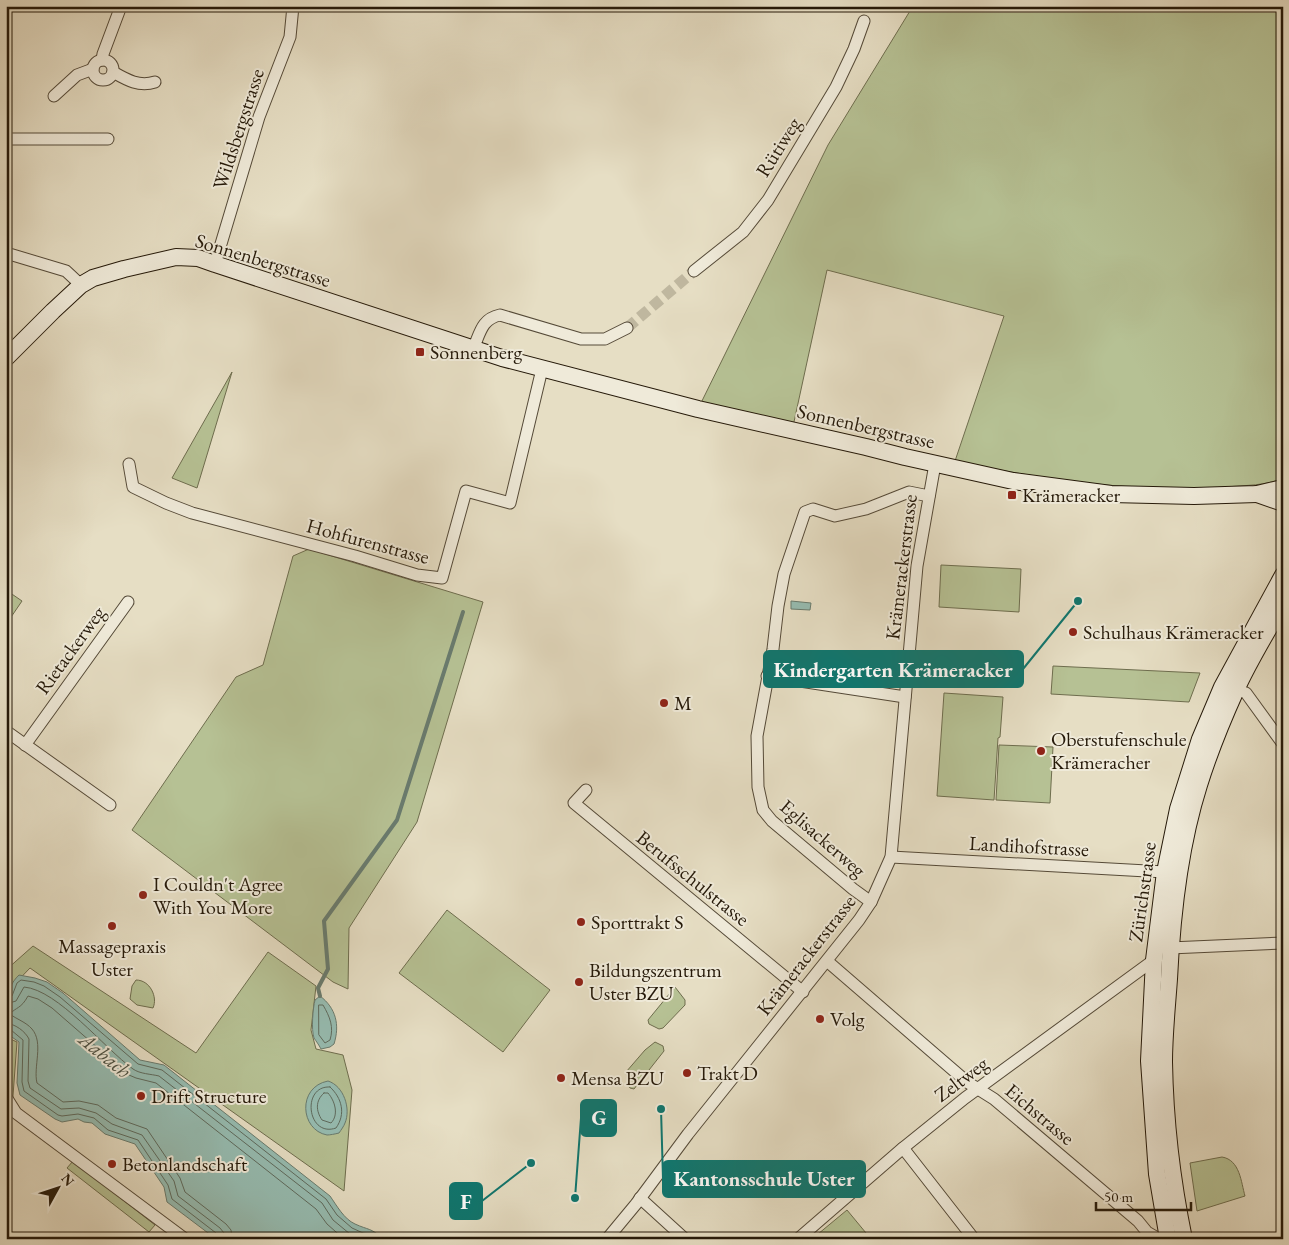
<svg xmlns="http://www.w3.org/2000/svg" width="1289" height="1245" font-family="'EB Garamond',serif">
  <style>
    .green { fill: #b6c194; stroke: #6e6d4e }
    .water { fill: #96bcb1; stroke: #697b6e }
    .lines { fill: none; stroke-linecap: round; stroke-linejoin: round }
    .shore { stroke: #5e6a5d; stroke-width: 1 }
    .stream { stroke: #697b6e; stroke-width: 4 }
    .street-tunnel { stroke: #bfb79f; stroke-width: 11; stroke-dasharray: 11 5.5; stroke-linecap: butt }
    .street-casing { stroke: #554a38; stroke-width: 13 }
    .secondary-casing { stroke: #251909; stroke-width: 18 }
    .street { stroke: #efead9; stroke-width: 11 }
    .secondary { stroke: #efead9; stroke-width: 16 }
    .poi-dot { fill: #8f2418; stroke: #efead9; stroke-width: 2 }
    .labels { text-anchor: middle; stroke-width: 4; stroke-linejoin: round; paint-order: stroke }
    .street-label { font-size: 20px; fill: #251909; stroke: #efead9 }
    .poi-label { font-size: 20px; fill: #251909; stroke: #efead9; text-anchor: start }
    .water-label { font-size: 21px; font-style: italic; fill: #4d5244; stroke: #efead9 }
    .leader { fill: none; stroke: #0f766e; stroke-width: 2 }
    .callout-dot { fill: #0f766e; stroke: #efead9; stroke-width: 2 }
    .callout { fill: #0f766e; stroke: #0f766e; stroke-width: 2 }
    .callout-label { font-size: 21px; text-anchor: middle; font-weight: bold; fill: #fff }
  </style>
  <rect width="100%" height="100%" fill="#e6dec4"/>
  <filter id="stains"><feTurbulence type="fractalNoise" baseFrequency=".004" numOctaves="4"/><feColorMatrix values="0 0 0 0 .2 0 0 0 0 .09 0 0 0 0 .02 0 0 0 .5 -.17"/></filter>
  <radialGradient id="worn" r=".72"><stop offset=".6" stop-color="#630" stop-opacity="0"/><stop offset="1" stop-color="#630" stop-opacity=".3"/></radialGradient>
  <g class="green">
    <path d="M 913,6 L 1283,6 L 1283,478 C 1266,486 1245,485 1227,487 C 1135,493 1044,480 955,461 L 1004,316 L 827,270 L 792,431 L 698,409 L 828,145 Z"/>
    <path d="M 232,372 L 197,488 L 172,478 Z"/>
    <path d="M 309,549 L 483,602 L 417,822 L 349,928 L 348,989 L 333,982 L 132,830 L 236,677 L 263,665 L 293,556 Z"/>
    <path d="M 941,565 L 1021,569 L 1019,612 L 939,607 Z"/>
    <path d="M 6,590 L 22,601 L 7,623 L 6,623 Z"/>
    <path d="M 1053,666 L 1200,673 L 1189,702 L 1051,694 Z"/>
    <path d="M 944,693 L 1003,697 L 1000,737 L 998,738 L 994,800 L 937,796 Z"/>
    <path d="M 999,745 L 1053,747 L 1050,803 L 996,800 Z"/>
    <path d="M 447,910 L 550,990 L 503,1052 L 399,973 Z"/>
    <path d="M 33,946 L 196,1053 L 268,952 L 316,986 L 311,1030 L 316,1049 L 343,1055 L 352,1090 L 344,1191 L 30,968 L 6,993 L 6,970 Z"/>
    <path d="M 136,980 C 150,980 158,997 153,1008 L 137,1005 L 130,999 L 132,986 Z"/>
    <path d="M 675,987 L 685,1000 L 685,1005 L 663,1028 L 659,1029 L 649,1024 L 648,1020 Z"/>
    <path d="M 6,1037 L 17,1042 L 12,1109 L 6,1117 Z"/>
    <path d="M 655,1042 L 663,1046 L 664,1051 L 634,1089 L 630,1088 L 628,1085 L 626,1072 L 645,1050 Z"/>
    <path d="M 1222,1157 C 1240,1160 1241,1182 1245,1196 L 1197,1211 L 1190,1163 Z"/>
    <path d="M 73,1161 L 155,1225 L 149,1232 L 67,1168 Z"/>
    <path d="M 847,1210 L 871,1239 L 812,1239 Z"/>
  </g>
  <g class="water">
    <path d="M 791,601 L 811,603 L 810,610 L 791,609 Z"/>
    <path d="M 19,975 L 35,978 L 47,982 L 63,993 L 140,1060 L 164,1065 L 330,1196 C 337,1206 344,1219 355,1224 C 368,1230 372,1228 383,1239 L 216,1239 L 167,1202 L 164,1187 L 135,1144 L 105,1134 L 92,1123 L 84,1122 L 78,1119 L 62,1122 L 55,1119 L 20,1095 L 17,1083 L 19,1042 L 6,1033 C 6,1013 3,990 19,975 Z"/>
    <path d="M 320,996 C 336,1008 340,1025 334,1044 L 330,1047 L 321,1049 C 319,1045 316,1041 314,1038 C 311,1029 313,1008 315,1000 Z"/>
    <path d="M 328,1081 C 344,1086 351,1109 345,1123 C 344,1126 341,1130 339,1133 C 335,1134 330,1135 327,1135 C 300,1130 297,1087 328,1081 Z"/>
  </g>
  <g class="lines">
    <g class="shore">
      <path d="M 6,998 L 12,996 L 17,983 L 21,980 L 34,982 L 44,986 L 60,997 L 138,1064 L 162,1070 L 326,1199 L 337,1215 L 352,1228 L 363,1233 L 371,1234 L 376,1239"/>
      <path d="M 6,1004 L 16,1001 L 24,987 C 58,990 104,1048 133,1069 C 140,1074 151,1074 159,1076 L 322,1203 L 333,1220 L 350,1234 L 361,1239"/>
      <path d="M 319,1005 L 323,1005 C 330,1017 334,1027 330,1040 L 325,1043 L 319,1035 Z"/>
      <path d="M 6,1023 C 15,1024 25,1031 29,1039 L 28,1081 L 30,1088 L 61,1109 L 79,1108 L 96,1113 L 112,1124 L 142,1135 L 174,1181 L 178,1196 L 220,1228 L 224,1233 L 224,1239"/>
      <path d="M 6,1030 L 11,1030 L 23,1040 L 22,1082 L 24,1091 L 58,1115 L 62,1116 L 78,1114 L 94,1118 L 108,1130 L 138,1140 L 168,1185 L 172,1199 L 216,1233 L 218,1239"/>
      <path d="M 330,1087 C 342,1098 346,1114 336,1128 C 307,1138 301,1085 330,1087 Z"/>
      <path d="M 324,1093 L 328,1093 C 335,1101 339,1115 331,1123 L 322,1120 C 316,1111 315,1101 324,1093 Z"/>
      <path d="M 232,1239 L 231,1230 L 226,1224 L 185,1192 L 180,1178 L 147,1129 L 116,1118 L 98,1105 L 79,1101 L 63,1102 L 37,1083 C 33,1067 44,1043 32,1029 C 26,1022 16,1019 10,1014 C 16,1007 21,1009 28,996 L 38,999 L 52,1008 L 129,1075 L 136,1078 L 156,1083 L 316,1209 L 327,1224 L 344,1239"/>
    </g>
    <path class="stream" d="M 320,996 L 318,988 L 328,969 L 324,921 L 397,820 L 463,612"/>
    <path class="street-tunnel" d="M 627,328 L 694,271"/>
    <defs>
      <g id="street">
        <path d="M 102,60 L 103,54 L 121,6"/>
        <circle cx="103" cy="70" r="10"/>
        <path d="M 113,72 C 127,80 139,87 155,82"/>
        <path d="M 54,96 L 77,75 L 93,69"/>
        <path d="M 6,139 L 108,139"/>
        <path d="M 6,253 L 66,271 L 81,285"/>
        <path d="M 215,264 L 259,117 L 290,37 L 293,6"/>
        <path d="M 694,271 L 743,232 L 768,200 L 836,87 L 854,49 L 864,21"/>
        <path d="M 473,349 C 480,334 481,319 500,315 L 581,339 L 605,339 L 627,328"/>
        <path d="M 129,464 L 133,487 L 166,503 L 192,513 L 355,556 L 417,575 L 442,578 L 466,491 L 510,503 L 542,369"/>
        <path d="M 767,676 L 905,697"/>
        <path d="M 1236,689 L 1246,693 L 1283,744"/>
        <path d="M 6,731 L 110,805"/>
        <path d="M 25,745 L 128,602"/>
        <path d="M 586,790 L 574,803 L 803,992"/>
        <path d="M 891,857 L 1165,872"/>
        <path d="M 871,902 L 853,889 L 772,821 L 763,810 L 758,787 L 757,736 L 773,649 L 778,606 L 784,574 L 805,512 L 813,509 L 835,516 L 866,509 L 909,492 L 929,496"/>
        <path d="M 1170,948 L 1283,943"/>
        <path d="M 827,961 L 967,1082 L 994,1099 L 1138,1221 L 1147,1232 L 1159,1239"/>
        <path d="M 6,1097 L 16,1113 L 185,1239"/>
        <path d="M 903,1148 L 974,1239"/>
        <path d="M 640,1198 L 685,1239"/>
        <path d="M 607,1239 L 636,1204 L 688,1134 L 859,920 L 871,902 L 891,857 L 917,566 L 935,464"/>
        <path d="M 798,1239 L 903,1148 L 965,1098 L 1154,960"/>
      </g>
      <g id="secondary">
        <path d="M 6,358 L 53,311 L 81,285 L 93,278 L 124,269 L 176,257 L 198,258 L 215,264 L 502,358 L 698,409 L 866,447 L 905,457 L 1013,481 L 1111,494 L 1194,496 L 1257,494 L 1283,488"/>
        <path d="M 1257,494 L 1283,503"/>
        <path d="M 1168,1239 L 1157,1174 L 1149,1061 L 1154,960 L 1165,872 L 1178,809 L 1200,739 L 1222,687 L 1283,575"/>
        <path d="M 1184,1239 C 1172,1181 1165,1121 1164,1062 C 1164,1035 1167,1007 1169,979 C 1172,914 1179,848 1199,785 C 1209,753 1222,721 1236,690 C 1249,661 1267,632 1283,604"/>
      </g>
    </defs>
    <use href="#street" class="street-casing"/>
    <use href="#secondary" class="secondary-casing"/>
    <use href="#street" class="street"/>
    <use href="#secondary" class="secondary"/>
  </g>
  <g class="poi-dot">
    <rect x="415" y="347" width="10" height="10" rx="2.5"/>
    <rect x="1007" y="490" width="10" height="10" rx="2.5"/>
    <circle cx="1073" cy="632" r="5"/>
    <circle cx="664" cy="703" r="5"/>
    <circle cx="1041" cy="751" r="5"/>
    <circle cx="143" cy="895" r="5"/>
    <circle cx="581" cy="922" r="5"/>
    <circle cx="112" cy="926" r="5"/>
    <circle cx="579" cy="982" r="5"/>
    <circle cx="820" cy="1019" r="5"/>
    <circle cx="687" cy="1073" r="5"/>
    <circle cx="561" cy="1078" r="5"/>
    <circle cx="141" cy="1096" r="5"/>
    <circle cx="112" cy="1164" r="5"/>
  </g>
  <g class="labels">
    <g class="street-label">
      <text transform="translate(238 129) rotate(-72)" y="7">Wildsbergstrasse</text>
      <text transform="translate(778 147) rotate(-58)" y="7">Rütiweg</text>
      <text transform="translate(263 260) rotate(17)" y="7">Sonnenbergstrasse</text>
      <text transform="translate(866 426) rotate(13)" y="7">Sonnenbergstrasse</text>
      <text transform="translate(368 541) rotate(15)" y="7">Hohfurenstrasse</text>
      <text transform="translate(901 567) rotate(-83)" y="7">Krämerackerstrasse</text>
      <text transform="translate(70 650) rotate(-54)" y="7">Rietackerweg</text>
      <text transform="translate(823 838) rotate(41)" y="7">Eglisackerweg</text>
      <text transform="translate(1029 846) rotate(3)" y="7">Landihofstrasse</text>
      <text transform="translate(693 878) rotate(39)" y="7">Berufsschulstrasse</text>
      <text transform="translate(1142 892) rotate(-82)" y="7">Zürichstrasse</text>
      <text transform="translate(806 955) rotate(-52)" y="7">Krämerackerstrasse</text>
      <text transform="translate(961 1079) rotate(-37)" y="7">Zeltweg</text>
      <text transform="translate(1040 1114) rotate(40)" y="7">Eichstrasse</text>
    </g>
    <g class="poi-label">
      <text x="430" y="359">Sonnenberg</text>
      <text x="1022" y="502">Krämeracker</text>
      <text x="1083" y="639">Schulhaus Krämeracker</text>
      <text x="674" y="710">M</text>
      <text x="1051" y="746">Oberstufenschule<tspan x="1051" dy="23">Krämeracher</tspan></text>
      <text x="153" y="891">I Couldn't Agree<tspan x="153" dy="23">With You More</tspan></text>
      <text x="591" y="929">Sporttrakt S</text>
      <text x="112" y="953" text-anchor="middle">Massagepraxis<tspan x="112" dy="23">Uster</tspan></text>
      <text x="589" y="977">Bildungszentrum<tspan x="589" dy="23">Uster BZU</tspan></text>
      <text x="830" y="1026">Volg</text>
      <text x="697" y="1080">Trakt D</text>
      <text x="571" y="1085">Mensa BZU</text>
      <text x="151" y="1103">Drift Structure</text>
      <text x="122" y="1171">Betonlandschaft</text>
    </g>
    <g class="water-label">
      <text transform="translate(105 1055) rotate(39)" y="7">Aabach</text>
    </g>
  </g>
  <path class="leader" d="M1078 601L1023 669M575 1198L581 1118M661 1109L663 1179M531 1163L482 1201"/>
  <g class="callout-dot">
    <circle cx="1078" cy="601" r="5"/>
    <circle cx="575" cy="1198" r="5"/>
    <circle cx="661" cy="1109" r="5"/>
    <circle cx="531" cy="1163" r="5"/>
  </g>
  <g class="callout">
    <rect x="764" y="651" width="259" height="36" rx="5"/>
    <rect x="581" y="1100" width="35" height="36" rx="5"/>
    <rect x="663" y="1161" width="202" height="36" rx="5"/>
    <rect x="450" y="1183" width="32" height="36" rx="5"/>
  </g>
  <g class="callout-label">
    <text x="893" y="677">Kindergarten Krämeracker</text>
    <text x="599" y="1125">G</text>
    <text x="764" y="1186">Kantonsschule Uster</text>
    <text x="466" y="1209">F</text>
  </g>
  <rect width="1289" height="1245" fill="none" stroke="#e6dec4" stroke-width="25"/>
  <rect x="8" y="8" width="1274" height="1230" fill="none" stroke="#251909" stroke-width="2.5"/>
  <rect x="12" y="12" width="1264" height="1220" fill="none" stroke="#251909"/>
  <g transform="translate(58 1188) rotate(50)" stroke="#efead9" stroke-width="4" paint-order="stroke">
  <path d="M0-4L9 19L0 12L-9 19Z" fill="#251909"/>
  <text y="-8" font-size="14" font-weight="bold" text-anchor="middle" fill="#251909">N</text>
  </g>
  <path d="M1096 1202v8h95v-8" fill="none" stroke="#251909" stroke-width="2.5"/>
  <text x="1104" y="1202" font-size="15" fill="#251909" stroke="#efead9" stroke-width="4" paint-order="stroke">50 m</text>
  <rect width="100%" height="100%" filter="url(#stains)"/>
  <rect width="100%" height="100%" fill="url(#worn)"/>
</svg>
